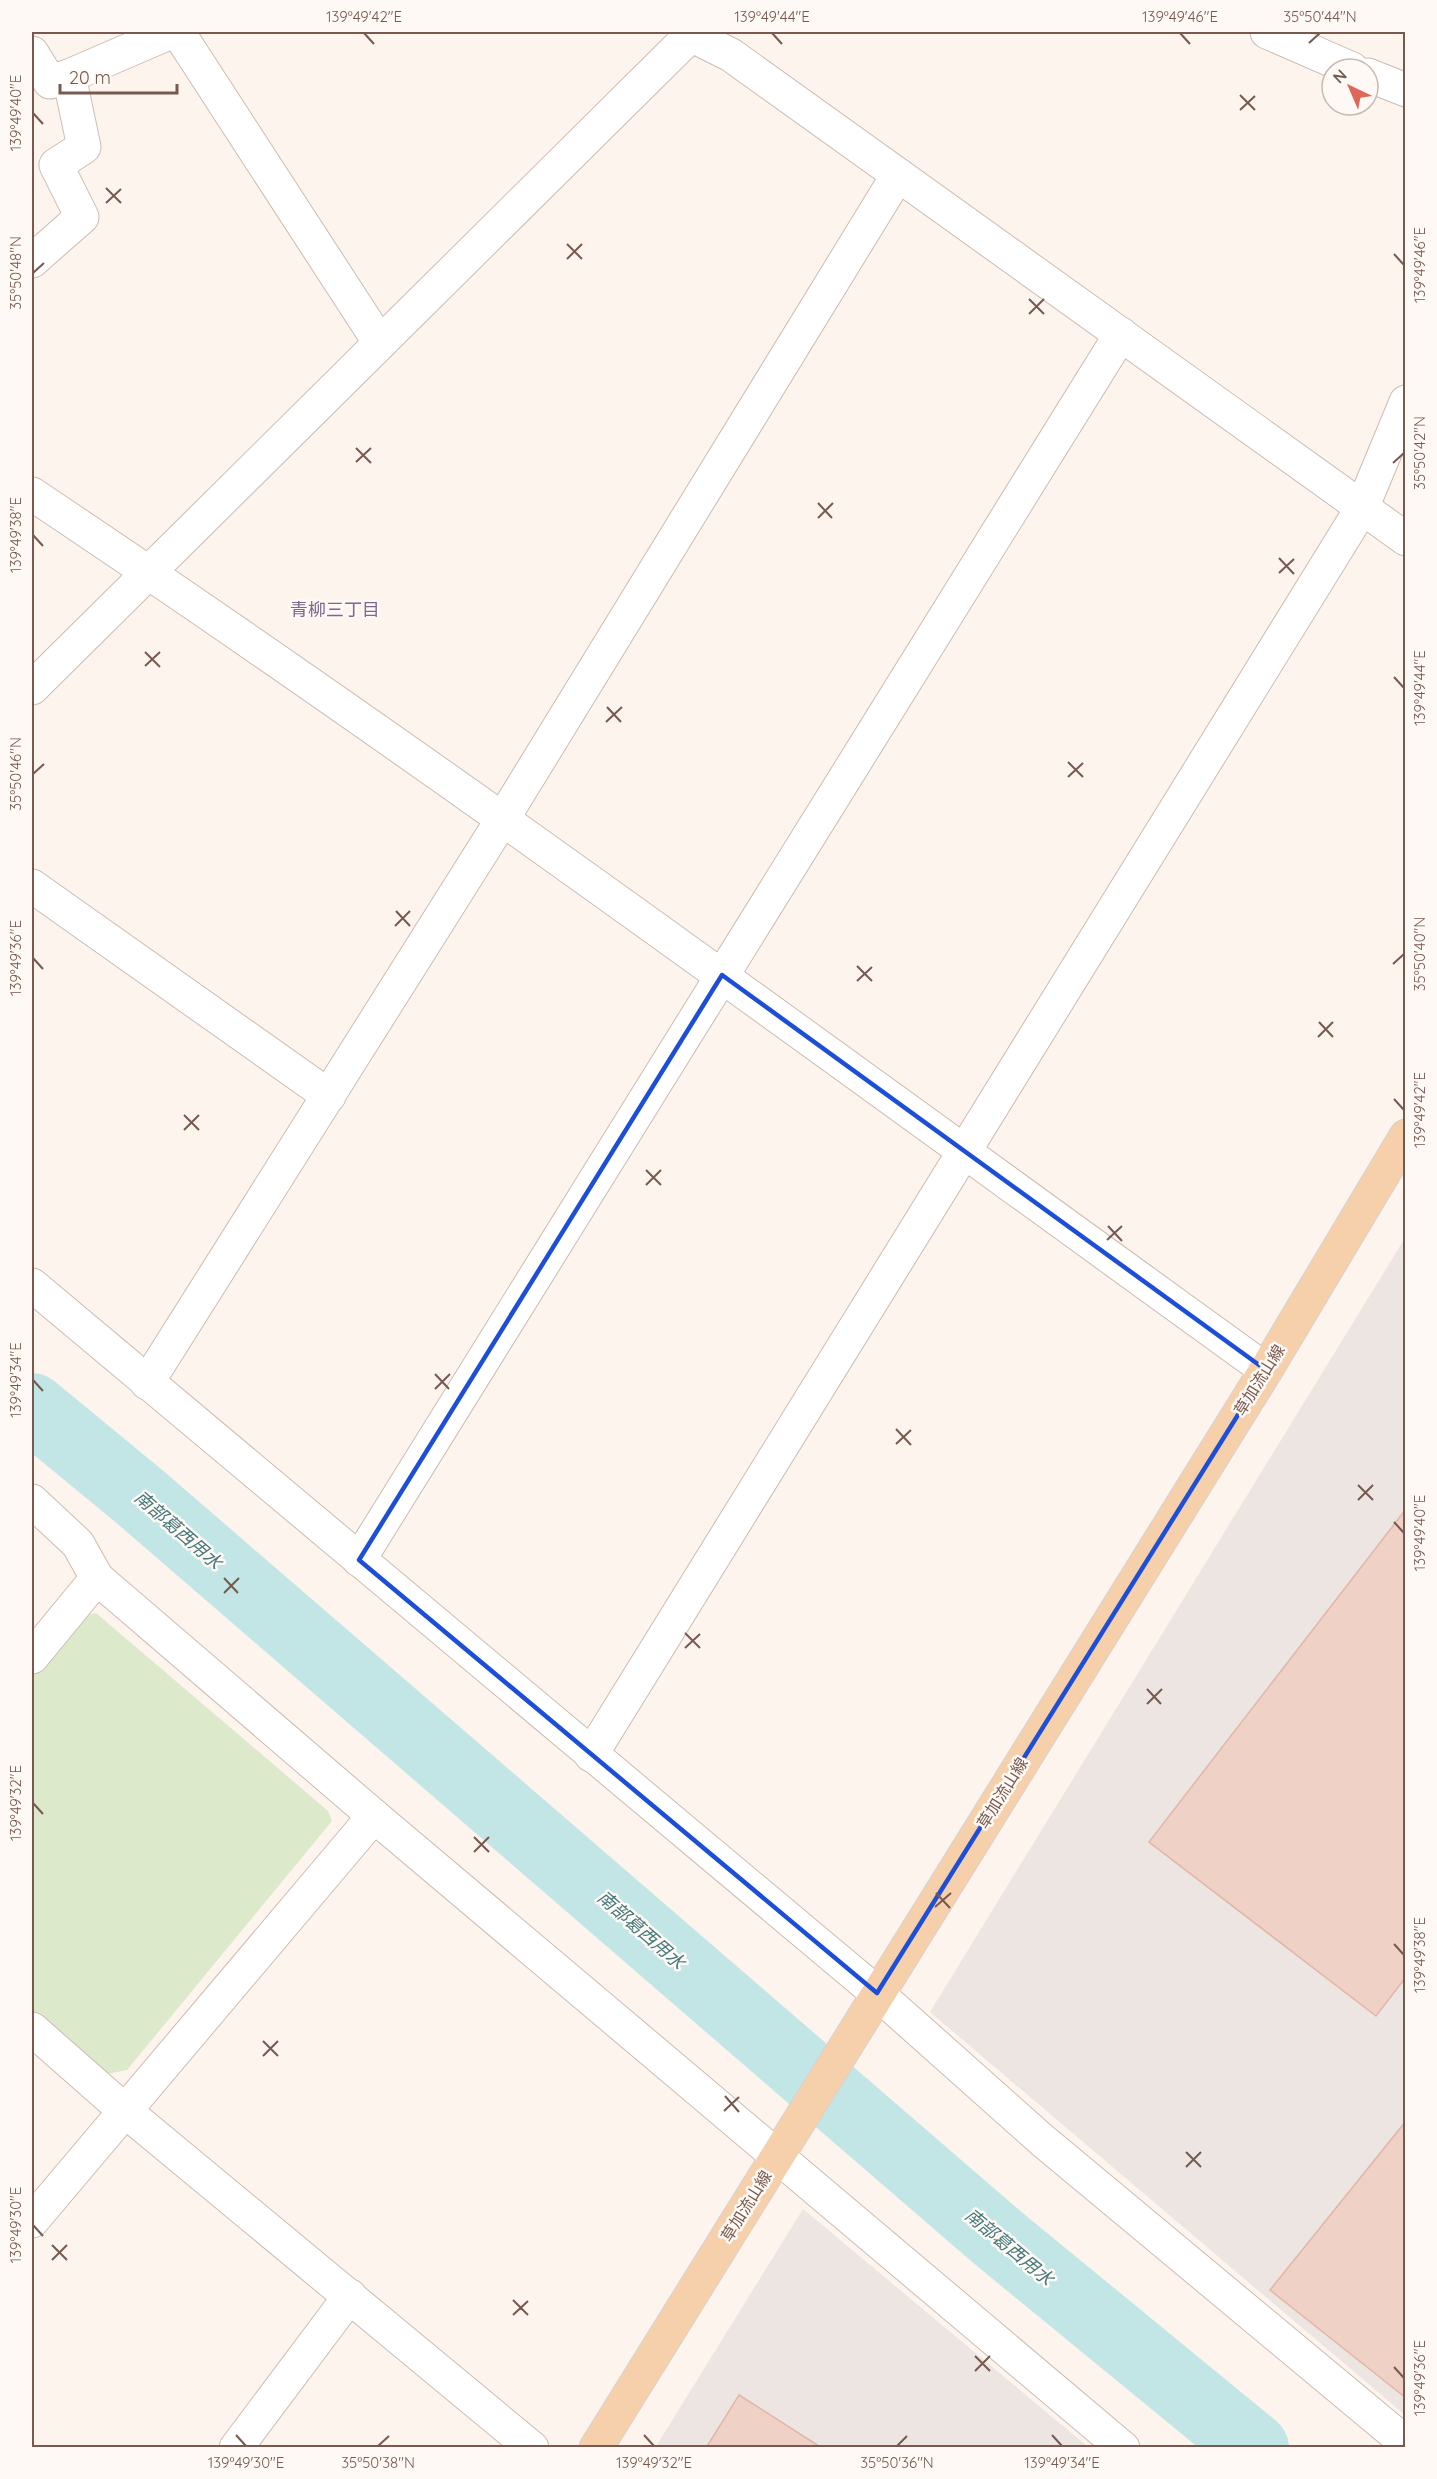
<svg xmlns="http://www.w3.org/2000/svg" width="1437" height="2479" font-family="Quicksand,'Noto Sans JP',sans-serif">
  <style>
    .industrial { fill: #ece5e2 }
    .green { fill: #dceacb }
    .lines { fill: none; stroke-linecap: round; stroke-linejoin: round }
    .river { stroke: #c2e5e5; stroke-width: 70 }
    .building { fill: #f0d1c6; stroke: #e1b6a7; stroke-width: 1.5 }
    .minor-casing { stroke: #cebbb2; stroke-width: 35 }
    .major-casing { stroke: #d9d1ce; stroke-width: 35 }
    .minor { stroke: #fff; stroke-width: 33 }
    .major { stroke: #f5d0ab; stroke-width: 33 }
    .marked { fill: none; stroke: #1d4ed8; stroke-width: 4.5; stroke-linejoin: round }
    .ticks { fill: none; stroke: #775950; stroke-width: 2 }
    .labels { text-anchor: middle; stroke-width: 5; stroke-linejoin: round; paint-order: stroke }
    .street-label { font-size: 16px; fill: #775950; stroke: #fef9f4 }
    .neighbourhood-label { font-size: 18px; fill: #7e6892; stroke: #fef9f4 }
    .water-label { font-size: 18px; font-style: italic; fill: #44787a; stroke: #fef9f4 }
    .neatline { fill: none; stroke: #775950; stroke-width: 2 }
    .ticks-label { font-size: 15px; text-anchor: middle; fill: #775950 }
  </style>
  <rect width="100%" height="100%" fill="#fcf4ed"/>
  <g class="industrial">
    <path d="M 1405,1238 L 1405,2415 L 930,2012 Z"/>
    <path d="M 803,2209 L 1088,2447 L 655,2448 Z"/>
  </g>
  <path class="green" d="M 96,1613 L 328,1811 L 332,1821 L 127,2070 L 107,2074 L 32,2010 L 32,1677 L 83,1616 Z"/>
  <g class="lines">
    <path class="river" d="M 32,1408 L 140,1497 L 998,2238 L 1254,2448"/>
  </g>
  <g class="building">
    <path d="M 1406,1509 L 1406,1977 L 1376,2016 L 1149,1842 Z"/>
    <path d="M 1406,2121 L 1406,2398 L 1270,2290 Z"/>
    <path d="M 739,2395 L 822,2448 L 706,2448 Z"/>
  </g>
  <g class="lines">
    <defs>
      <g id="minor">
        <path d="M 178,32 L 380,343"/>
        <path d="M 685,32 L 731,55 L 1406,539"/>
        <path d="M 1267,32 L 1352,69"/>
        <path d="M 32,53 L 50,82 L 69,76 L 171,32"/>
        <path d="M 1368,75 L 1406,90"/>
        <path d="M 32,261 L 82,217 L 56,165 L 84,147 L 69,76"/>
        <path d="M 32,494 C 451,774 857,1075 1266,1370"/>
        <path d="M 32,688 L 694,32"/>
        <path d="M 32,886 L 329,1096"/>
        <path d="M 32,1285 L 877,1993 L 1042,2140 L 1406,2443"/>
        <path d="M 147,1383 L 502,820 L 898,175"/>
        <path d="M 32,1501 L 78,1544 L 97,1578 L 374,1816 L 1123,2448"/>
        <path d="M 359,1560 L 1121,334"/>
        <path d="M 32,1657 L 97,1578"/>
        <path d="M 591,1755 L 1362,508 L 1406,402"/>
        <path d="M 32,2029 L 124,2110 L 532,2448"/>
        <path d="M 32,2221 L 374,1816"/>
        <path d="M 236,2448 L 350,2296"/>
      </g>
      <path id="major" d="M 596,2448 L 1266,1370 L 1406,1136"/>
    </defs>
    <use href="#minor" class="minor-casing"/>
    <use href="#major" class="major-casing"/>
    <use href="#minor" class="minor"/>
    <use href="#major" class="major"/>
  </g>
  <path class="marked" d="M 722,975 L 1266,1370 L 877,1993 L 359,1560 Z"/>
  <path class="ticks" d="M 364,33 L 374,44M 772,33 L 782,44M 1180,33 L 1190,44M 1309,43 L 1320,33M 1240,95 L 1255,110M 1240,110 L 1255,96M 33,113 L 43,124M 106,188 L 121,203M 106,203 L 121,189M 567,244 L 582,259M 1394,254 L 1404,265M 567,259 L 582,244M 33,273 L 44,263M 1029,299 L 1044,314M 1029,314 L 1044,299M 356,448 L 371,463M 356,462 L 371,448M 1393,463 L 1404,453M 818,503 L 832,518M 818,518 L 833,503M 33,535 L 43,546M 1279,558 L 1294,574M 1279,573 L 1294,559M 145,652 L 160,667M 145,666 L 160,652M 1394,677 L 1404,688M 607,707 L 621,722M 606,722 L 622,707M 1068,762 L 1083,777M 33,774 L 44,764M 1068,777 L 1083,763M 396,911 L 410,926M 395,926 L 410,911M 33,958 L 43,969M 1393,964 L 1404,954M 857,966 L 872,981M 857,981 L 872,967M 1319,1022 L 1333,1037M 1318,1037 L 1333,1022M 1394,1099 L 1404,1110M 184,1115 L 199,1130M 184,1130 L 199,1115M 646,1170 L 661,1185M 646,1185 L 661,1170M 1108,1226 L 1122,1241M 1107,1240 L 1122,1226M 435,1374 L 449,1389M 33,1380 L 43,1391M 435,1389 L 450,1374M 896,1429 L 911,1445M 896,1444 L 911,1430M 1358,1485 L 1373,1500M 1358,1500 L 1373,1485M 1394,1522 L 1404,1533M 224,1578 L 238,1593M 224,1593 L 239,1578M 685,1633 L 700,1648M 685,1648 L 700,1634M 1147,1689 L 1161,1704M 1147,1704 L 1162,1689M 33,1803 L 43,1814M 474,1837 L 489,1852M 474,1852 L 489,1837M 936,1893 L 950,1908M 935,1907 L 951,1893M 1394,1944 L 1404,1955M 263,2041 L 278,2056M 263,2056 L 278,2041M 725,2096 L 739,2112M 724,2111 L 739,2097M 1186,2152 L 1201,2167M 1186,2167 L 1201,2152M 33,2225 L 43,2236M 52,2245 L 67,2260M 52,2260 L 67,2245M 513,2300 L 528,2315M 513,2315 L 528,2301M 975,2356 L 990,2371M 1394,2367 L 1404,2378M 975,2371 L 990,2356M 236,2435 L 246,2446M 644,2435 L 654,2446M 1052,2435 L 1062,2446M 378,2446 L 389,2436M 897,2446 L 907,2436"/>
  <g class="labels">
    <g class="street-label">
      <text transform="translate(1259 1380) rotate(-58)" y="6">草加流山線</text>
      <text transform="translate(1002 1793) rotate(-58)" y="6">草加流山線</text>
      <text transform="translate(746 2206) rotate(-58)" y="6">草加流山線</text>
    </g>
    <g class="neighbourhood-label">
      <text x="335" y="616">青柳三丁目</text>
    </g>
    <g class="water-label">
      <text transform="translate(178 1530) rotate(41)" y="6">南部葛西用水</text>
      <text transform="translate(641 1930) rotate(41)" y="6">南部葛西用水</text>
      <text transform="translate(1009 2247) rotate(40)" y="6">南部葛西用水</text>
    </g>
  </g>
  <rect width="1437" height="2479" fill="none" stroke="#fef9f4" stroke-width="66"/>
  <g transform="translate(1350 87) rotate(316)"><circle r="28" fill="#fef9f4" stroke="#c8b9b2" stroke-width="1.5"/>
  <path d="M0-4.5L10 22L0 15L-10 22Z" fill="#dd675b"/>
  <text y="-9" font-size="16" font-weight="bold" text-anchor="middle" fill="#775950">N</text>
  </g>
  <path d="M60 84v9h117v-9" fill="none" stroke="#775950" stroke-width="3"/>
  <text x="69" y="84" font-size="18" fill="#775950" stroke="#fef9f4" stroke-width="4.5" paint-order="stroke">20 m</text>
  <rect x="33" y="33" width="1371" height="2413" class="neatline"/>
  <g class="ticks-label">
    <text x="364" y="22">139°49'42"E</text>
    <text x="772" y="22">139°49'44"E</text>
    <text x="1180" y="22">139°49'46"E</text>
    <text x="1320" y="22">35°50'44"N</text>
    <text transform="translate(16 113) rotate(-90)" y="5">139°49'40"E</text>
    <text transform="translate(1420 265) rotate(-90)" y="5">139°49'46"E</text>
    <text transform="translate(16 273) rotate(-90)" y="5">35°50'48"N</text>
    <text transform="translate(1420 453) rotate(-90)" y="5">35°50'42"N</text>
    <text transform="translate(16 535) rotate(-90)" y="5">139°49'38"E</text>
    <text transform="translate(1420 688) rotate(-90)" y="5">139°49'44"E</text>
    <text transform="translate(16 774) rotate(-90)" y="5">35°50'46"N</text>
    <text transform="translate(1420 954) rotate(-90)" y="5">35°50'40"N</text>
    <text transform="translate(16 958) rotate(-90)" y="5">139°49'36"E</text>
    <text transform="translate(1420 1110) rotate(-90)" y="5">139°49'42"E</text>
    <text transform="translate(16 1380) rotate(-90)" y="5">139°49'34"E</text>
    <text transform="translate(1420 1533) rotate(-90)" y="5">139°49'40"E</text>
    <text transform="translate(16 1803) rotate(-90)" y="5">139°49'32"E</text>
    <text transform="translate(1420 1955) rotate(-90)" y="5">139°49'38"E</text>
    <text transform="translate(16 2225) rotate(-90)" y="5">139°49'30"E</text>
    <text transform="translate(1420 2378) rotate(-90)" y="5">139°49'36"E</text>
    <text x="246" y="2468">139°49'30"E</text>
    <text x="378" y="2468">35°50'38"N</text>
    <text x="654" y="2468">139°49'32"E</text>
    <text x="897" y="2468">35°50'36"N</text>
    <text x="1062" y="2468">139°49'34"E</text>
  </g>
</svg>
